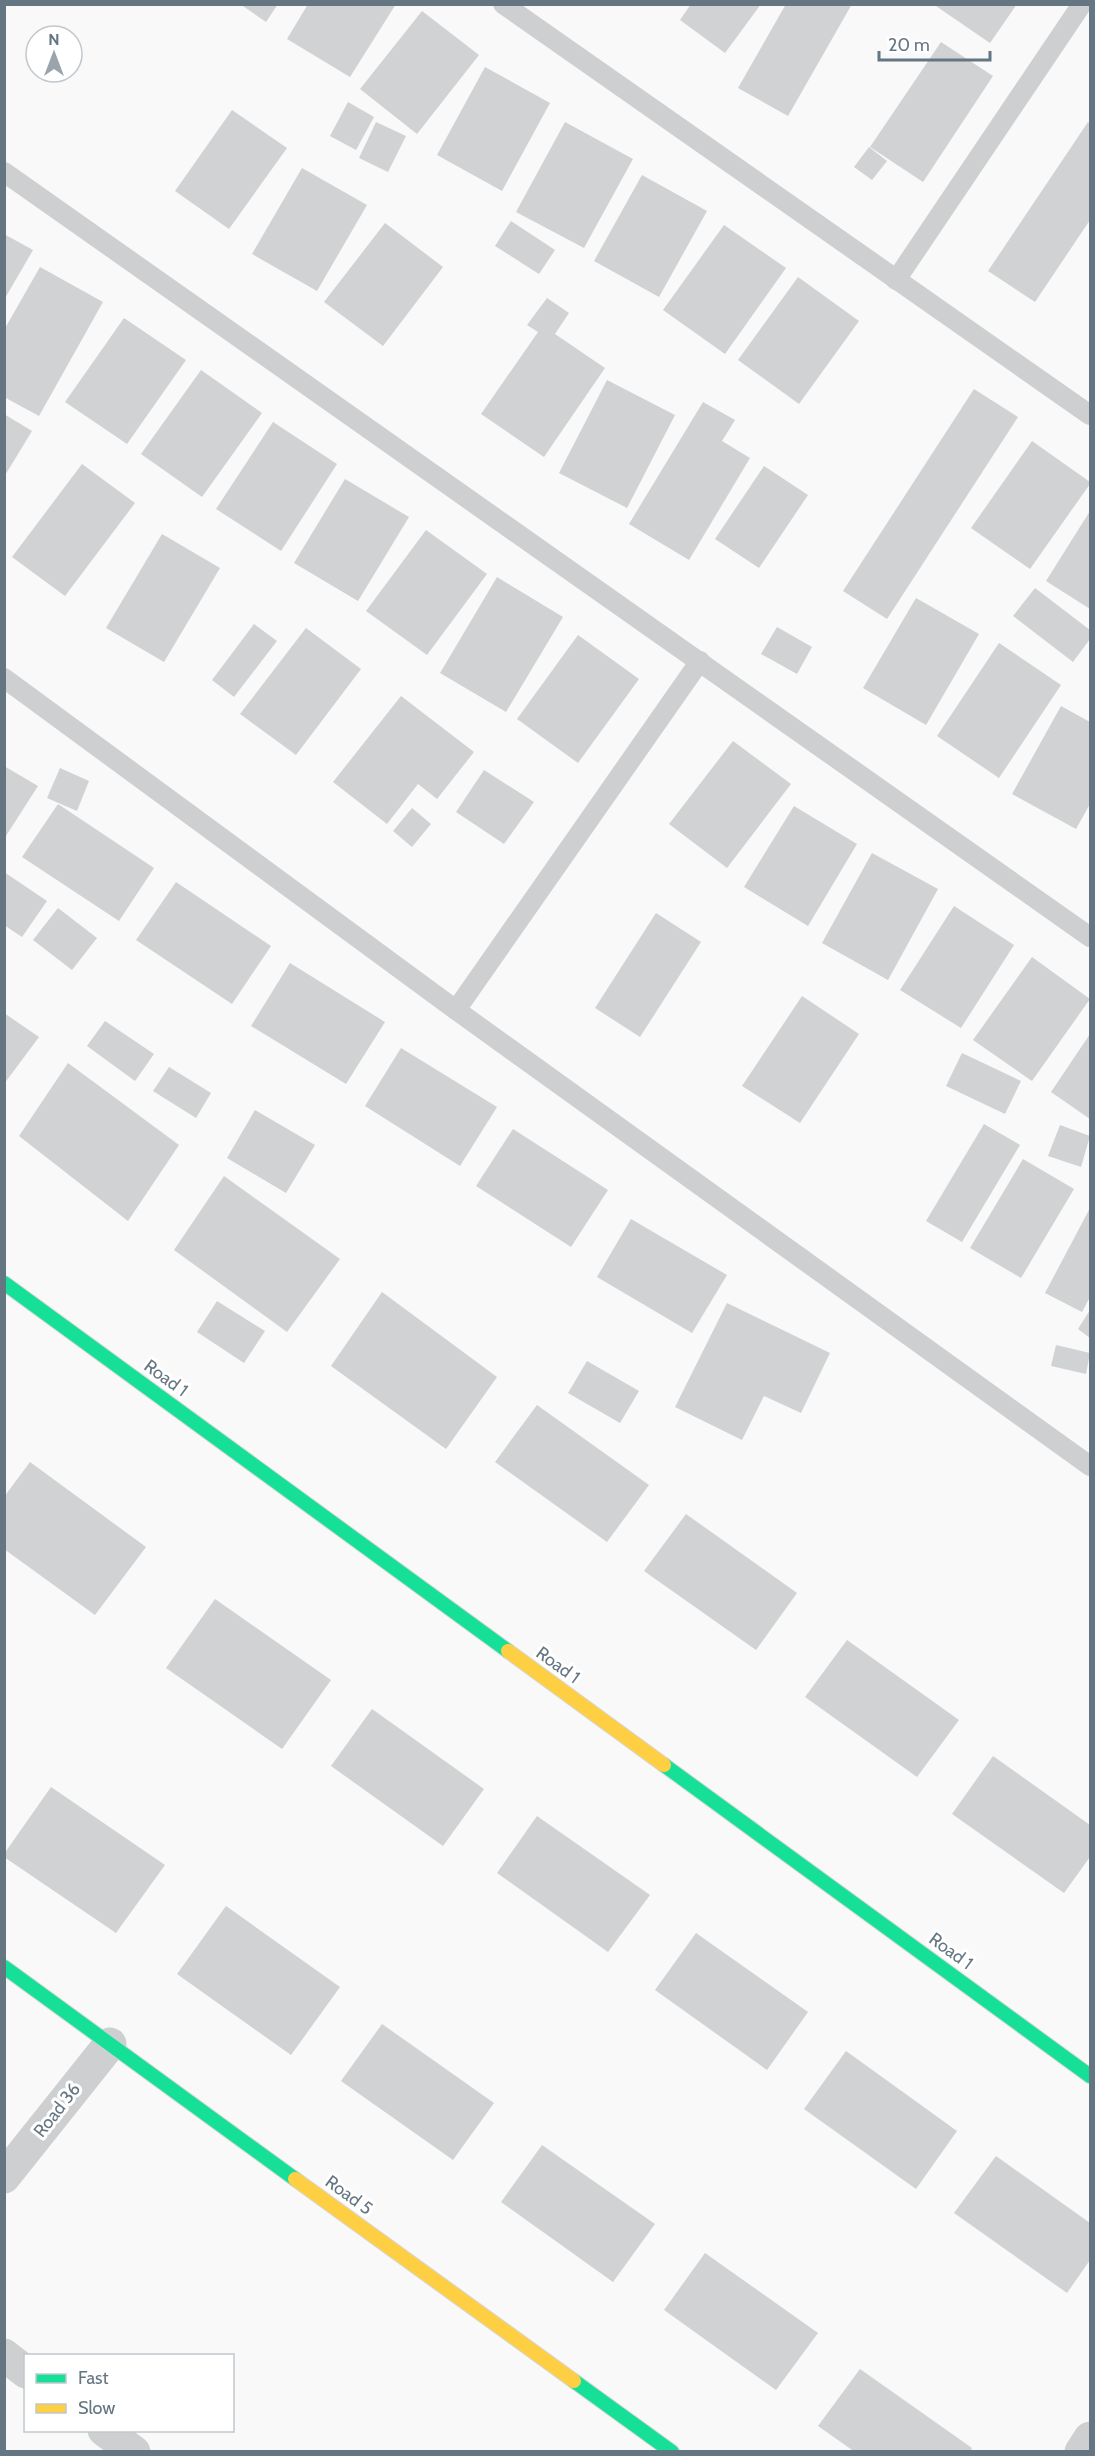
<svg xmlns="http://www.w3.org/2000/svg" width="1095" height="2456" font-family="Cabin,sans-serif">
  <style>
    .building { fill: #d0d2d3 }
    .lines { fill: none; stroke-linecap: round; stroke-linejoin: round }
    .fast-casing { stroke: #d5d6d7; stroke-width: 16 }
    .slow-casing { stroke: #d5d6d7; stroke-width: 16 }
    .lane { stroke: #cecfd0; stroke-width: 20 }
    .street { stroke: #cecfd0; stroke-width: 33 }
    .fast { stroke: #16e098; stroke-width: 14 }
    .slow { stroke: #ffcf43; stroke-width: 14 }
    .labels { text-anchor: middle; stroke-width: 6; stroke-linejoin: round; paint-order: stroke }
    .street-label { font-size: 18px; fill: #657683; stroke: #fff }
  </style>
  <rect width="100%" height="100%" fill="#f9f9f9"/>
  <g class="building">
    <path d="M 240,4 L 278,4 L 266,22 Z"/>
    <path d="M 308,4 L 396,4 L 350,77 L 287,39 Z"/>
    <path d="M 691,4 L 761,4 L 725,53 L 680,20 Z"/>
    <path d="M 786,4 L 852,4 L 788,116 L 738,88 Z"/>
    <path d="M 933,4 L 1017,4 L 990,43 Z"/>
    <path d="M 422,11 L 479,55 L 417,134 L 360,89 Z"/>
    <path d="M 941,42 L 993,76 L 923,182 L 870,147 Z"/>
    <path d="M 485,67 L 550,103 L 502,191 L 437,155 Z"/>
    <path d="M 348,102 L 374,117 L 356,150 L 330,136 Z"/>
    <path d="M 232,110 L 287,148 L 229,229 L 175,191 Z"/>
    <path d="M 376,122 L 406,136 L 388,172 L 359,158 Z"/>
    <path d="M 565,122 L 633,159 L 584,248 L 516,212 Z"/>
    <path d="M 1088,122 L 1090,124 L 1090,220 L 1035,302 L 988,271 Z"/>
    <path d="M 869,147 L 887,161 L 872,180 L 854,167 Z"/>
    <path d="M 302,168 L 367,205 L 317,291 L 252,254 Z"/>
    <path d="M 642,175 L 707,211 L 659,297 L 594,261 Z"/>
    <path d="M 511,221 L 555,250 L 539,274 L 495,246 Z"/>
    <path d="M 385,223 L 443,267 L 383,346 L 324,302 Z"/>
    <path d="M 724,225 L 786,268 L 725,354 L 663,310 Z"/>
    <path d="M 4,234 L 33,250 L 4,300 Z"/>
    <path d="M 40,267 L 103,302 L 39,416 L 4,397 L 4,330 Z"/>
    <path d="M 798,277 L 859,321 L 799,404 L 738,360 Z"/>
    <path d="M 547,298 L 569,313 L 555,334 L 605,368 L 544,457 L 481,414 L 538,332 L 527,325 Z"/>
    <path d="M 124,318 L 186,360 L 127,444 L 65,402 Z"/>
    <path d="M 201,370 L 262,413 L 202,497 L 141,454 Z"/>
    <path d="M 607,380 L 675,415 L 627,508 L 559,473 Z"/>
    <path d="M 974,389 L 1018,417 L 887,619 L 843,591 Z"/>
    <path d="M 703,402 L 735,420 L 722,441 L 750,458 L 689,560 L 629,524 Z"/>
    <path d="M 4,414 L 32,431 L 4,477 Z"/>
    <path d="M 273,422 L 337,464 L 281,551 L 216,509 Z"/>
    <path d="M 1032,441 L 1090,482 L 1090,484 L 1030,569 L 971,528 Z"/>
    <path d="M 82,464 L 135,503 L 65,596 L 12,557 Z"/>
    <path d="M 764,466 L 808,495 L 759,568 L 715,539 Z"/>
    <path d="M 345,479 L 409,517 L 358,601 L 294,563 Z"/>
    <path d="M 1090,511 L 1090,609 L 1046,581 Z"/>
    <path d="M 426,530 L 487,574 L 427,655 L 366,611 Z"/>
    <path d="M 162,534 L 220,568 L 164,662 L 106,628 Z"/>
    <path d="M 497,577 L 563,617 L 506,712 L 440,673 Z"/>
    <path d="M 1035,588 L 1090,630 L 1090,639 L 1073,662 L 1013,616 Z"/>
    <path d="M 916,598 L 979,634 L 926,725 L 863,688 Z"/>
    <path d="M 254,624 L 277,641 L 234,697 L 212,680 Z"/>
    <path d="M 777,627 L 812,647 L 797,674 L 761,654 Z"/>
    <path d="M 306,628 L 361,669 L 296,755 L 240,714 Z"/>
    <path d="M 578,635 L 639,679 L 578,763 L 517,719 Z"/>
    <path d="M 999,643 L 1061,685 L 999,778 L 937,736 Z"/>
    <path d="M 401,696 L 474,752 L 437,799 L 418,784 L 387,824 L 333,782 Z"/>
    <path d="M 1061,706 L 1090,722 L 1090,804 L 1076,829 L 1012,794 Z"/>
    <path d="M 733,741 L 791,784 L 727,868 L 669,824 Z"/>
    <path d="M 4,766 L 38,786 L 4,839 Z"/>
    <path d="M 60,768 L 89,781 L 77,811 L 47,798 Z"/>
    <path d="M 484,770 L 534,802 L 504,844 L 456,812 Z"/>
    <path d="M 58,804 L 154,868 L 119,921 L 22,857 Z"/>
    <path d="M 794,806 L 857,844 L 808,926 L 744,887 Z"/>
    <path d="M 412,808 L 431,824 L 412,847 L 393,831 Z"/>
    <path d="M 872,853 L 938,889 L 888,980 L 822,943 Z"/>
    <path d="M 4,872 L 47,901 L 22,937 L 4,925 Z"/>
    <path d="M 176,882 L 271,946 L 232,1004 L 136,940 Z"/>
    <path d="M 954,906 L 1014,945 L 961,1028 L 900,990 Z"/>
    <path d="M 58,908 L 97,938 L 72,970 L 33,940 Z"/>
    <path d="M 656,913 L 701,942 L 640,1037 L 595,1008 Z"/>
    <path d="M 1032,957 L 1090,999 L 1032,1081 L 973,1040 Z"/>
    <path d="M 290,963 L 385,1022 L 346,1084 L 251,1026 Z"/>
    <path d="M 802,996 L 859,1034 L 800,1123 L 742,1086 Z"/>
    <path d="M 4,1013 L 39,1037 L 4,1084 Z"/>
    <path d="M 105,1021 L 154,1054 L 135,1081 L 87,1046 Z"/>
    <path d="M 1090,1034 L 1090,1119 L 1051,1092 Z"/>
    <path d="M 401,1048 L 497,1107 L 460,1166 L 365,1106 Z"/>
    <path d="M 962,1053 L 1021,1081 L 1005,1114 L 946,1086 Z"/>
    <path d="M 68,1063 L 179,1145 L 128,1221 L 19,1136 Z"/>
    <path d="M 169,1067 L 211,1093 L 196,1118 L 153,1091 Z"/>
    <path d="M 255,1110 L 315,1145 L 286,1193 L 227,1158 Z"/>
    <path d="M 984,1124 L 1020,1145 L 962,1242 L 926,1221 Z"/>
    <path d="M 1060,1125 L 1090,1136 L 1081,1167 L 1048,1156 Z"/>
    <path d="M 513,1129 L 608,1190 L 571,1247 L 476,1186 Z"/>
    <path d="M 1023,1159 L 1074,1189 L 1021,1278 L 970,1248 Z"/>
    <path d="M 224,1176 L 340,1259 L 287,1332 L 174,1250 Z"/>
    <path d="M 1089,1210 L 1090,1211 L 1090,1297 L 1082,1312 L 1045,1293 Z"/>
    <path d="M 631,1219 L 727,1275 L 692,1333 L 597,1277 Z"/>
    <path d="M 382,1292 L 497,1377 L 446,1449 L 331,1366 Z"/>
    <path d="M 217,1301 L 265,1331 L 244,1363 L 197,1332 Z"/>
    <path d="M 727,1303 L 830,1353 L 801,1413 L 764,1396 L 742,1440 L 675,1407 Z"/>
    <path d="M 1090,1310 L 1090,1338 L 1078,1329 Z"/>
    <path d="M 1056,1345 L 1090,1353 L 1086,1374 L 1051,1366 Z"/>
    <path d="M 587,1361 L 639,1391 L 620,1423 L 568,1393 Z"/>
    <path d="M 537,1405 L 649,1485 L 607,1542 L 495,1462 Z"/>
    <path d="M 30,1462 L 146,1547 L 95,1615 L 4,1549 L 4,1497 Z"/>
    <path d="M 686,1514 L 797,1593 L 756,1650 L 644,1571 Z"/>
    <path d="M 215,1599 L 331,1680 L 282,1749 L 166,1668 Z"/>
    <path d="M 847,1640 L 959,1720 L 917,1777 L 805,1697 Z"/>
    <path d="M 372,1709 L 484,1789 L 443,1846 L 331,1766 Z"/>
    <path d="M 993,1756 L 1090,1825 L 1090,1857 L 1064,1893 L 952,1814 Z"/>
    <path d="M 51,1787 L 165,1865 L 116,1933 L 4,1857 L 4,1854 Z"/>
    <path d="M 537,1816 L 650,1895 L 608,1952 L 497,1873 Z"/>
    <path d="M 226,1906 L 340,1987 L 291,2055 L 177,1974 Z"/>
    <path d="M 696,1933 L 808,2012 L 767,2070 L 655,1990 Z"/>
    <path d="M 382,2024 L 494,2103 L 453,2160 L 341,2081 Z"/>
    <path d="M 846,2051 L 957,2131 L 916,2189 L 804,2109 Z"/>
    <path d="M 542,2145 L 655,2224 L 613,2282 L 501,2202 Z"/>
    <path d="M 996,2156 L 1090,2223 L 1090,2260 L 1067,2293 L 954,2213 Z"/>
    <path d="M 705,2253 L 818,2333 L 776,2390 L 664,2310 Z"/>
    <path d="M 860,2369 L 972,2448 L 970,2452 L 855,2452 L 818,2426 Z"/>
  </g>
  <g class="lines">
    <defs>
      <g id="fast">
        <path d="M 4,1283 L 508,1651"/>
        <path d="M 664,1765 L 1090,2076"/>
        <path d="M 4,1967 L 295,2179"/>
        <path d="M 574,2381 L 672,2452"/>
      </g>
      <g id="slow">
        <path d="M 508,1651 L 664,1765"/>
        <path d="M 295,2179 L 574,2381"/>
      </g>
    </defs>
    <use href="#fast" class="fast-casing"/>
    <use href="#slow" class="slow-casing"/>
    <g class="lane">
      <path d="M 503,4 L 1090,415"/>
      <path d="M 4,172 L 1090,937"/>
      <path d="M 896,280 L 1082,4"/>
      <path d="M 4,678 L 456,1010 L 1090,1466"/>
      <path d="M 456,1010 L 700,661"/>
    </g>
    <g class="street">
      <path d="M 4,2177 L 110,2044"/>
      <path d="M 4,2355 L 26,2372"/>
      <path d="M 104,2430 L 134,2452"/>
      <path d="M 1081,2452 L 1090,2438"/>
    </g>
    <use href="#fast" class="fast"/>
    <use href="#slow" class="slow"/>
  </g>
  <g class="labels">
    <g class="street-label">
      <text transform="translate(166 1378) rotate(36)" y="6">Road 1</text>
      <text transform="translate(558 1665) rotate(36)" y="6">Road 1</text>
      <text transform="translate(951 1951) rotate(36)" y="6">Road 1</text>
      <text transform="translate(57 2110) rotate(-52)" y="6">Road 36</text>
      <text transform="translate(349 2195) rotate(36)" y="6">Road 5</text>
    </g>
  </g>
  <rect width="1095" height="2456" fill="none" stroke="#657683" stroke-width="12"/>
  <rect x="24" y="2354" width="210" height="78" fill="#ffffff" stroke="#c1c8cd" stroke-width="1.5"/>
  <rect x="36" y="2374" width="30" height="9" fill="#16e098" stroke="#c1c8cd" stroke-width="1.5"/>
  <text x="78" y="2384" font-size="18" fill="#657683">Fast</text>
  <rect x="36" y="2404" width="30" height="9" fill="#ffcf43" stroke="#c1c8cd" stroke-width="1.5"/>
  <text x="78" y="2414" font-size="18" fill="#657683">Slow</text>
  <g transform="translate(54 54)"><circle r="28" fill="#ffffff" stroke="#c1c8cd" stroke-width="1.5"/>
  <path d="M0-4.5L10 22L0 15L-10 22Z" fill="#99a4ac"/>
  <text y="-9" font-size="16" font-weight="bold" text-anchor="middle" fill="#657683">N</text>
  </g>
  <path d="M879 51v9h111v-9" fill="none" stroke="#657683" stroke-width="3"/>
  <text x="888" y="51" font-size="18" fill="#657683" stroke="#ffffff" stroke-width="4.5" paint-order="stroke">20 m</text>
</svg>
